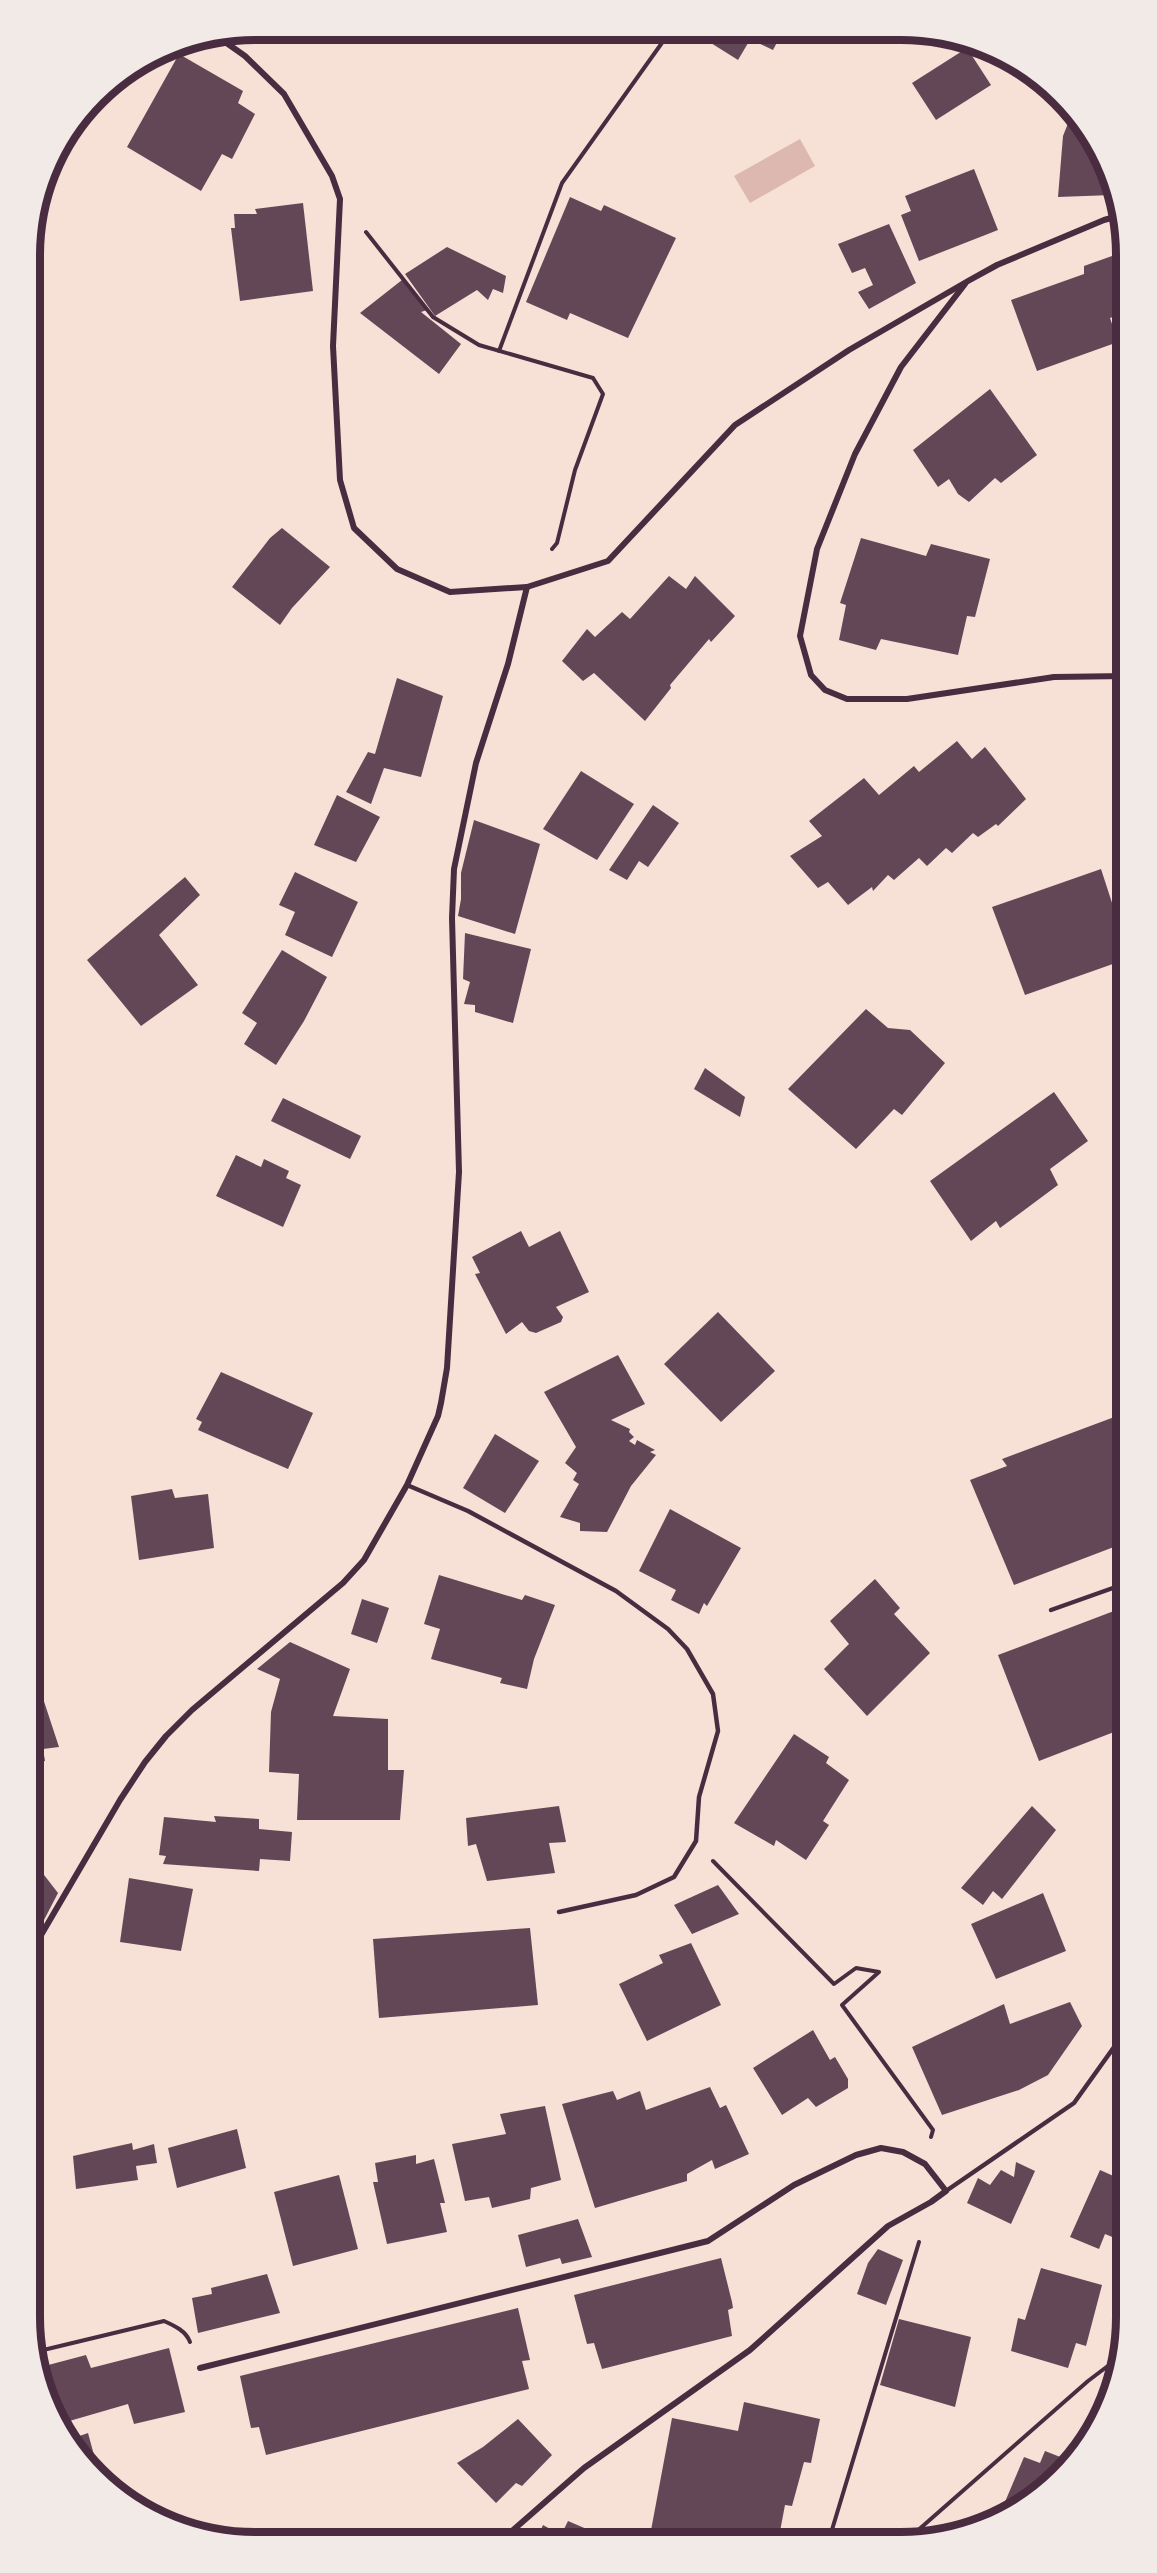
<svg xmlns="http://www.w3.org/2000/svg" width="1157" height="2573" font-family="'Archivo Narrow',sans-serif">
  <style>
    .water { fill: #dcb8b0 }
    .building { fill: #644757 }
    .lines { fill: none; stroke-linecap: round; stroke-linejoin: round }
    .path { stroke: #4a2c40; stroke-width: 4 }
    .service { stroke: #4a2c40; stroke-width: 4.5 }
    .minor { stroke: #4a2c40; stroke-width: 6 }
    .rim { fill: none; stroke: #4a2c40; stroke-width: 8 }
  </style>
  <rect width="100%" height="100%" fill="#f7e1d7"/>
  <path class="water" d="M 800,139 L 815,166 L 750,203 L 734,176 Z"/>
  <g class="building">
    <path d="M 695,33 L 754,33 L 738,60 Z"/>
    <path d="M 758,33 L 782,33 L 773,50 L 754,41 Z"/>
    <path d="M 967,48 L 991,85 L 936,120 L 912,83 Z"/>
    <path d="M 179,54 L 243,91 L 238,103 L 255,114 L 232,159 L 222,154 L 201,191 L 127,147 Z"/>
    <path d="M 1072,113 L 1097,143 L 1115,186 L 1112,195 L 1058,197 L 1063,136 Z"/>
    <path d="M 974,169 L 998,230 L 919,261 L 901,215 L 911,211 L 905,196 Z"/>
    <path d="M 570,197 L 601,211 L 604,205 L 676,238 L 628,338 L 570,313 L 567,320 L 526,302 Z"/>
    <path d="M 303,203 L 313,291 L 240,301 L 231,228 L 235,228 L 234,214 L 257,214 L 255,209 Z"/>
    <path d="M 889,224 L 916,283 L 869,309 L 858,292 L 873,285 L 865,268 L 852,273 L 838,244 Z"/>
    <path d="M 447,247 L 506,276 L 503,293 L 493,289 L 488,300 L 477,290 L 435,316 L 405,274 Z"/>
    <path d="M 1126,251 L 1127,312 L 1110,318 L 1118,342 L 1037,371 L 1011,300 L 1084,274 L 1084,266 Z"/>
    <path d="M 402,280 L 427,310 L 421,312 L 461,344 L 439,374 L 360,313 Z"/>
    <path d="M 990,389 L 1037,455 L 1001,483 L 995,478 L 969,502 L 958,494 L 949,479 L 938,487 L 913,450 Z"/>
    <path d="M 282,528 L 330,567 L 292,608 L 280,625 L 232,587 L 270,538 Z"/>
    <path d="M 1127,528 L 1127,554 L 1116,534 Z"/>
    <path d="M 861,538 L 926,556 L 931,544 L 990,559 L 975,617 L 967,616 L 958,655 L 881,639 L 876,650 L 839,640 L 846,605 L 840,603 Z"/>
    <path d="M 669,576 L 686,589 L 695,576 L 735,616 L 711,642 L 709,639 L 670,685 L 671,688 L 645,721 L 594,673 L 583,681 L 562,661 L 587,629 L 595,637 L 622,612 L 630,619 Z"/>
    <path d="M 397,678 L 443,696 L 421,777 L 384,768 L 371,804 L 346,792 L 368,752 L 375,754 Z"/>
    <path d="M 957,741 L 972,759 L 985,747 L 1026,799 L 998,826 L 996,824 L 978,837 L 973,833 L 952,853 L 946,848 L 927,866 L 919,858 L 894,880 L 888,875 L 873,891 L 872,887 L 848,905 L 828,882 L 818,888 L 790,856 L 822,836 L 809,821 L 864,778 L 879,795 L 914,766 L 919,772 Z"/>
    <path d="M 581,771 L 634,804 L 597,860 L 543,829 Z"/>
    <path d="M 337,795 L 380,817 L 356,862 L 314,845 Z"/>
    <path d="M 653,805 L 679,823 L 648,867 L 639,861 L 627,880 L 609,870 Z"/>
    <path d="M 474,820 L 540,844 L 515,934 L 458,916 L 461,899 L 461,873 Z"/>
    <path d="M 1101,869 L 1127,949 L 1127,959 L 1025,995 L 992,907 Z"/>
    <path d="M 295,872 L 358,902 L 332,957 L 285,935 L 295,912 L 279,905 Z"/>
    <path d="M 185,877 L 200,895 L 159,935 L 198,985 L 141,1026 L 87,960 Z"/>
    <path d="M 465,933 L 531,949 L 513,1023 L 475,1012 L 475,1005 L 464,1004 L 470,982 L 463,979 Z"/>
    <path d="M 282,950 L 327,977 L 304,1021 L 276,1065 L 244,1044 L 257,1023 L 242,1013 Z"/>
    <path d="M 866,1009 L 888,1028 L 910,1030 L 945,1063 L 902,1115 L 894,1109 L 856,1149 L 788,1089 Z"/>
    <path d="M 705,1068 L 745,1097 L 740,1117 L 694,1089 Z"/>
    <path d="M 1054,1092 L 1088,1141 L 1050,1169 L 1058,1185 L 1000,1228 L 996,1221 L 971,1241 L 930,1181 Z"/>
    <path d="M 283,1098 L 361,1136 L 350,1159 L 271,1121 Z"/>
    <path d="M 236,1155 L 261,1167 L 264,1159 L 289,1171 L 286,1178 L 301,1185 L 283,1227 L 216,1196 Z"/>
    <path d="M 1127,1193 L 1127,1262 L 1126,1262 L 1114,1196 Z"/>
    <path d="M 521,1231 L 529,1247 L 560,1231 L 589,1292 L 556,1307 L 563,1317 L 561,1322 L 536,1333 L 529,1331 L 522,1322 L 506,1334 L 475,1274 L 480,1273 L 472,1257 Z"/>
    <path d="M 718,1312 L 775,1371 L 721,1422 L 664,1364 Z"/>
    <path d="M 618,1355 L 645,1404 L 611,1420 L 630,1429 L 629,1432 L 634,1437 L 629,1441 L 635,1445 L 637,1440 L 655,1450 L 650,1452 L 656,1455 L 631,1486 L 607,1532 L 580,1531 L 580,1523 L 560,1517 L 579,1484 L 573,1480 L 577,1473 L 565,1463 L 576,1447 L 544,1392 Z"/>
    <path d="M 221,1372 L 313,1413 L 288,1469 L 198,1430 L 202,1422 L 196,1419 Z"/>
    <path d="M 1117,1416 L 1121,1423 L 1127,1422 L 1127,1542 L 1014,1585 L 970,1480 L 1007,1466 L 1002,1459 Z"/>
    <path d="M 495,1434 L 539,1461 L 505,1513 L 463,1488 Z"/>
    <path d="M 172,1489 L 175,1498 L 208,1494 L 214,1548 L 139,1560 L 131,1496 Z"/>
    <path d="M 670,1509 L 741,1548 L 707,1606 L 704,1603 L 699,1614 L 671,1600 L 676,1590 L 639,1571 Z"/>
    <path d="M 439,1575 L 522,1600 L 525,1595 L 555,1605 L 534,1659 L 527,1689 L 500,1683 L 502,1678 L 431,1659 L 440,1629 L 424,1624 Z"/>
    <path d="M 875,1579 L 900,1608 L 894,1614 L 930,1653 L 867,1716 L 824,1669 L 849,1644 L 830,1621 Z"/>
    <path d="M 362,1599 L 389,1608 L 377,1643 L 351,1634 Z"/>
    <path d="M 1127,1606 L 1127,1727 L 1039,1761 L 998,1655 Z"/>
    <path d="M 290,1642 L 350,1669 L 333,1716 L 388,1719 L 388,1770 L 404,1770 L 400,1820 L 297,1820 L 299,1774 L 269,1772 L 271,1712 L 280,1679 L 257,1669 Z"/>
    <path d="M 35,1674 L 59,1747 L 43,1749 L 45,1761 L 30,1765 L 30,1676 Z"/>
    <path d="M 794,1734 L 829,1757 L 826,1763 L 849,1780 L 823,1821 L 829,1825 L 806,1860 L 776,1840 L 774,1846 L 734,1823 Z"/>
    <path d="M 559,1806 L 566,1842 L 549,1843 L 555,1873 L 487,1881 L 476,1844 L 468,1846 L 466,1818 Z"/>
    <path d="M 1032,1806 L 1056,1830 L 1002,1899 L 993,1891 L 983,1905 L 961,1888 Z"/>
    <path d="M 214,1816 L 259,1819 L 259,1829 L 292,1832 L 290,1861 L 260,1859 L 259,1871 L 163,1864 L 166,1856 L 159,1855 L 164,1817 L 216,1822 Z"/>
    <path d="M 30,1834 L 43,1859 L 30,1867 Z"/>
    <path d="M 41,1871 L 58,1893 L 30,1947 L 30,1878 Z"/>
    <path d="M 129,1878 L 193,1889 L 181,1951 L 120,1942 Z"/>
    <path d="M 718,1885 L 739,1914 L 692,1934 L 674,1905 Z"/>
    <path d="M 1043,1893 L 1066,1951 L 996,1979 L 971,1924 Z"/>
    <path d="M 530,1928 L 538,2005 L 379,2018 L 373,1939 Z"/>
    <path d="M 691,1943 L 721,2005 L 647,2041 L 619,1984 L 663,1963 L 659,1955 Z"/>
    <path d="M 1070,2002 L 1082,2026 L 1048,2075 L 1019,2090 L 942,2115 L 912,2047 L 1004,2004 L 1010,2024 Z"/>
    <path d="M 813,2030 L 830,2060 L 835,2057 L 848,2079 L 848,2088 L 816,2107 L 808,2098 L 782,2115 L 753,2068 Z"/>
    <path d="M 710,2087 L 720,2108 L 726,2105 L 749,2154 L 715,2169 L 712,2160 L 687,2174 L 687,2181 L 595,2208 L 562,2104 L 613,2091 L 617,2100 L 640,2091 L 646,2110 Z"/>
    <path d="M 545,2106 L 561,2180 L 531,2188 L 530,2199 L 492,2208 L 489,2197 L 465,2201 L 452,2144 L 506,2134 L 500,2114 Z"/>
    <path d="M 237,2129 L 246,2168 L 177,2188 L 168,2148 Z"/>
    <path d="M 132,2143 L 133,2150 L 154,2144 L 157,2163 L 136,2166 L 138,2180 L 76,2189 L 73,2156 Z"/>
    <path d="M 416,2155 L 416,2164 L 434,2159 L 445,2203 L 440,2203 L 447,2232 L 387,2244 L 373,2182 L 378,2182 L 375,2163 Z"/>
    <path d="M 1016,2162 L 1035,2171 L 1011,2224 L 967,2203 L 978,2178 L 990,2185 L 1001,2170 L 1014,2177 Z"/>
    <path d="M 1100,2170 L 1127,2182 L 1127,2228 L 1122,2241 L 1105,2234 L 1099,2249 L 1070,2237 Z"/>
    <path d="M 339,2175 L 358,2249 L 293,2266 L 274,2192 Z"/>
    <path d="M 31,2219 L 39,2256 L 30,2258 L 30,2220 Z"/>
    <path d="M 578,2219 L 592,2257 L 562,2264 L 560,2258 L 526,2267 L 518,2235 Z"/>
    <path d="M 878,2249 L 903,2260 L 886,2305 L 857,2294 L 868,2263 Z"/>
    <path d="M 721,2258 L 732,2302 L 733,2308 L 728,2310 L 732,2336 L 602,2369 L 594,2343 L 587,2344 L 574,2295 Z"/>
    <path d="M 1041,2268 L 1102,2285 L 1086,2346 L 1076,2343 L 1068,2368 L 1011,2351 L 1018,2318 L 1025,2320 Z"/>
    <path d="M 267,2274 L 280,2313 L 198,2333 L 192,2298 L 212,2294 L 211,2288 Z"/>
    <path d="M 518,2308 L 530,2360 L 522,2361 L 529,2389 L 266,2455 L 259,2427 L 251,2428 L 240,2376 Z"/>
    <path d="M 899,2319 L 971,2337 L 955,2407 L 880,2385 Z"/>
    <path d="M 169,2348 L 185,2412 L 134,2424 L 128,2404 L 66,2422 L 71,2439 L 88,2433 L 94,2455 L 83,2458 L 60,2430 L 37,2368 L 86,2355 L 91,2368 Z"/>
    <path d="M 744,2402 L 820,2419 L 811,2463 L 804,2462 L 792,2506 L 785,2505 L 778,2542 L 649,2541 L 672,2418 L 738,2431 Z"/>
    <path d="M 518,2419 L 552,2455 L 522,2486 L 516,2483 L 496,2503 L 457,2463 L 483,2447 Z"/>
    <path d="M 1045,2451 L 1073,2462 L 1026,2505 L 999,2516 L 1024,2457 L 1040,2463 Z"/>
    <path d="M 568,2521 L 603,2536 L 601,2541 L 536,2541 L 543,2525 L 561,2535 Z"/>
    <path d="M 218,2527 L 220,2539 L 195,2533 Z"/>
  </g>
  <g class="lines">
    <g class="path">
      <path d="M 366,232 L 433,317 L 479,345 L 593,378 L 603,394 L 575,470 L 557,543 L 552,549"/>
      <path d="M 499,351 L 562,183 L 669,33"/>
      <path d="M 713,1861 L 834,1984 L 856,1968 L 879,1972 L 842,2005 L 933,2130 L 931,2137"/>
      <path d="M 35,2352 L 164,2321 C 175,2326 186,2331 190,2342"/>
      <path d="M 916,2532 L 939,2538"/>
      <path d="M 828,2543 L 919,2242"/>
      <path d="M 895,2543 L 916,2532 L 1088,2381 L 1121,2356"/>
    </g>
    <g class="service">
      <path d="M 407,1485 L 468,1511 L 616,1591 L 668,1629 L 687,1649 L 713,1694 L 718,1731 L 699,1797 L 696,1841 L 674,1877 L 636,1895 L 559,1912"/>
      <path d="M 1051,1610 L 1127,1583"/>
      <path d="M 946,2191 L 1074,2103 L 1127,2029"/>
    </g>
    <g class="minor">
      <path d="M 218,37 L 245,56 L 284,94 L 332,176 L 340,199 L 333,346 L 340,480 L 354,528 L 397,569 L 450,592 L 527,587 L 608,561 L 735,425 L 849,350 L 968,281 L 997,265 L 1104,220 L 1122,215"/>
      <path d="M 965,284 L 901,367 L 855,454 L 817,549 L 800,636 L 811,675 L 825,690 L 847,699 L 907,699 L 1054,677 L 1127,676"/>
      <path d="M 30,1954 L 120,1800 L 145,1762 L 166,1736 L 192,1710 L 343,1583 L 364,1560 L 407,1485 L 438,1416 L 441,1403 L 447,1368 L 459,1172 L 452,918 L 454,869 L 476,763 L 508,664 L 527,587"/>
      <path d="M 200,2368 L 708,2241 L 794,2185 L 856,2155 L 881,2148 L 903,2152 L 925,2164 L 946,2191 L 931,2202 L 888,2226 L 750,2350 L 584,2468 L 512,2531 L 506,2541"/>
    </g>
  </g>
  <path d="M0 0H1157V2573H0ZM255 40H901A215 215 0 0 1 1116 255V2317A215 215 0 0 1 901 2532H255A215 215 0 0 1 40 2317V255A215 215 0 0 1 255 40Z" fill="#f1eae7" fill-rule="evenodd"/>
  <path class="rim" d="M255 40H901A215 215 0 0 1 1116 255V2317A215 215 0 0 1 901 2532H255A215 215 0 0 1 40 2317V255A215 215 0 0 1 255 40Z"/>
</svg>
